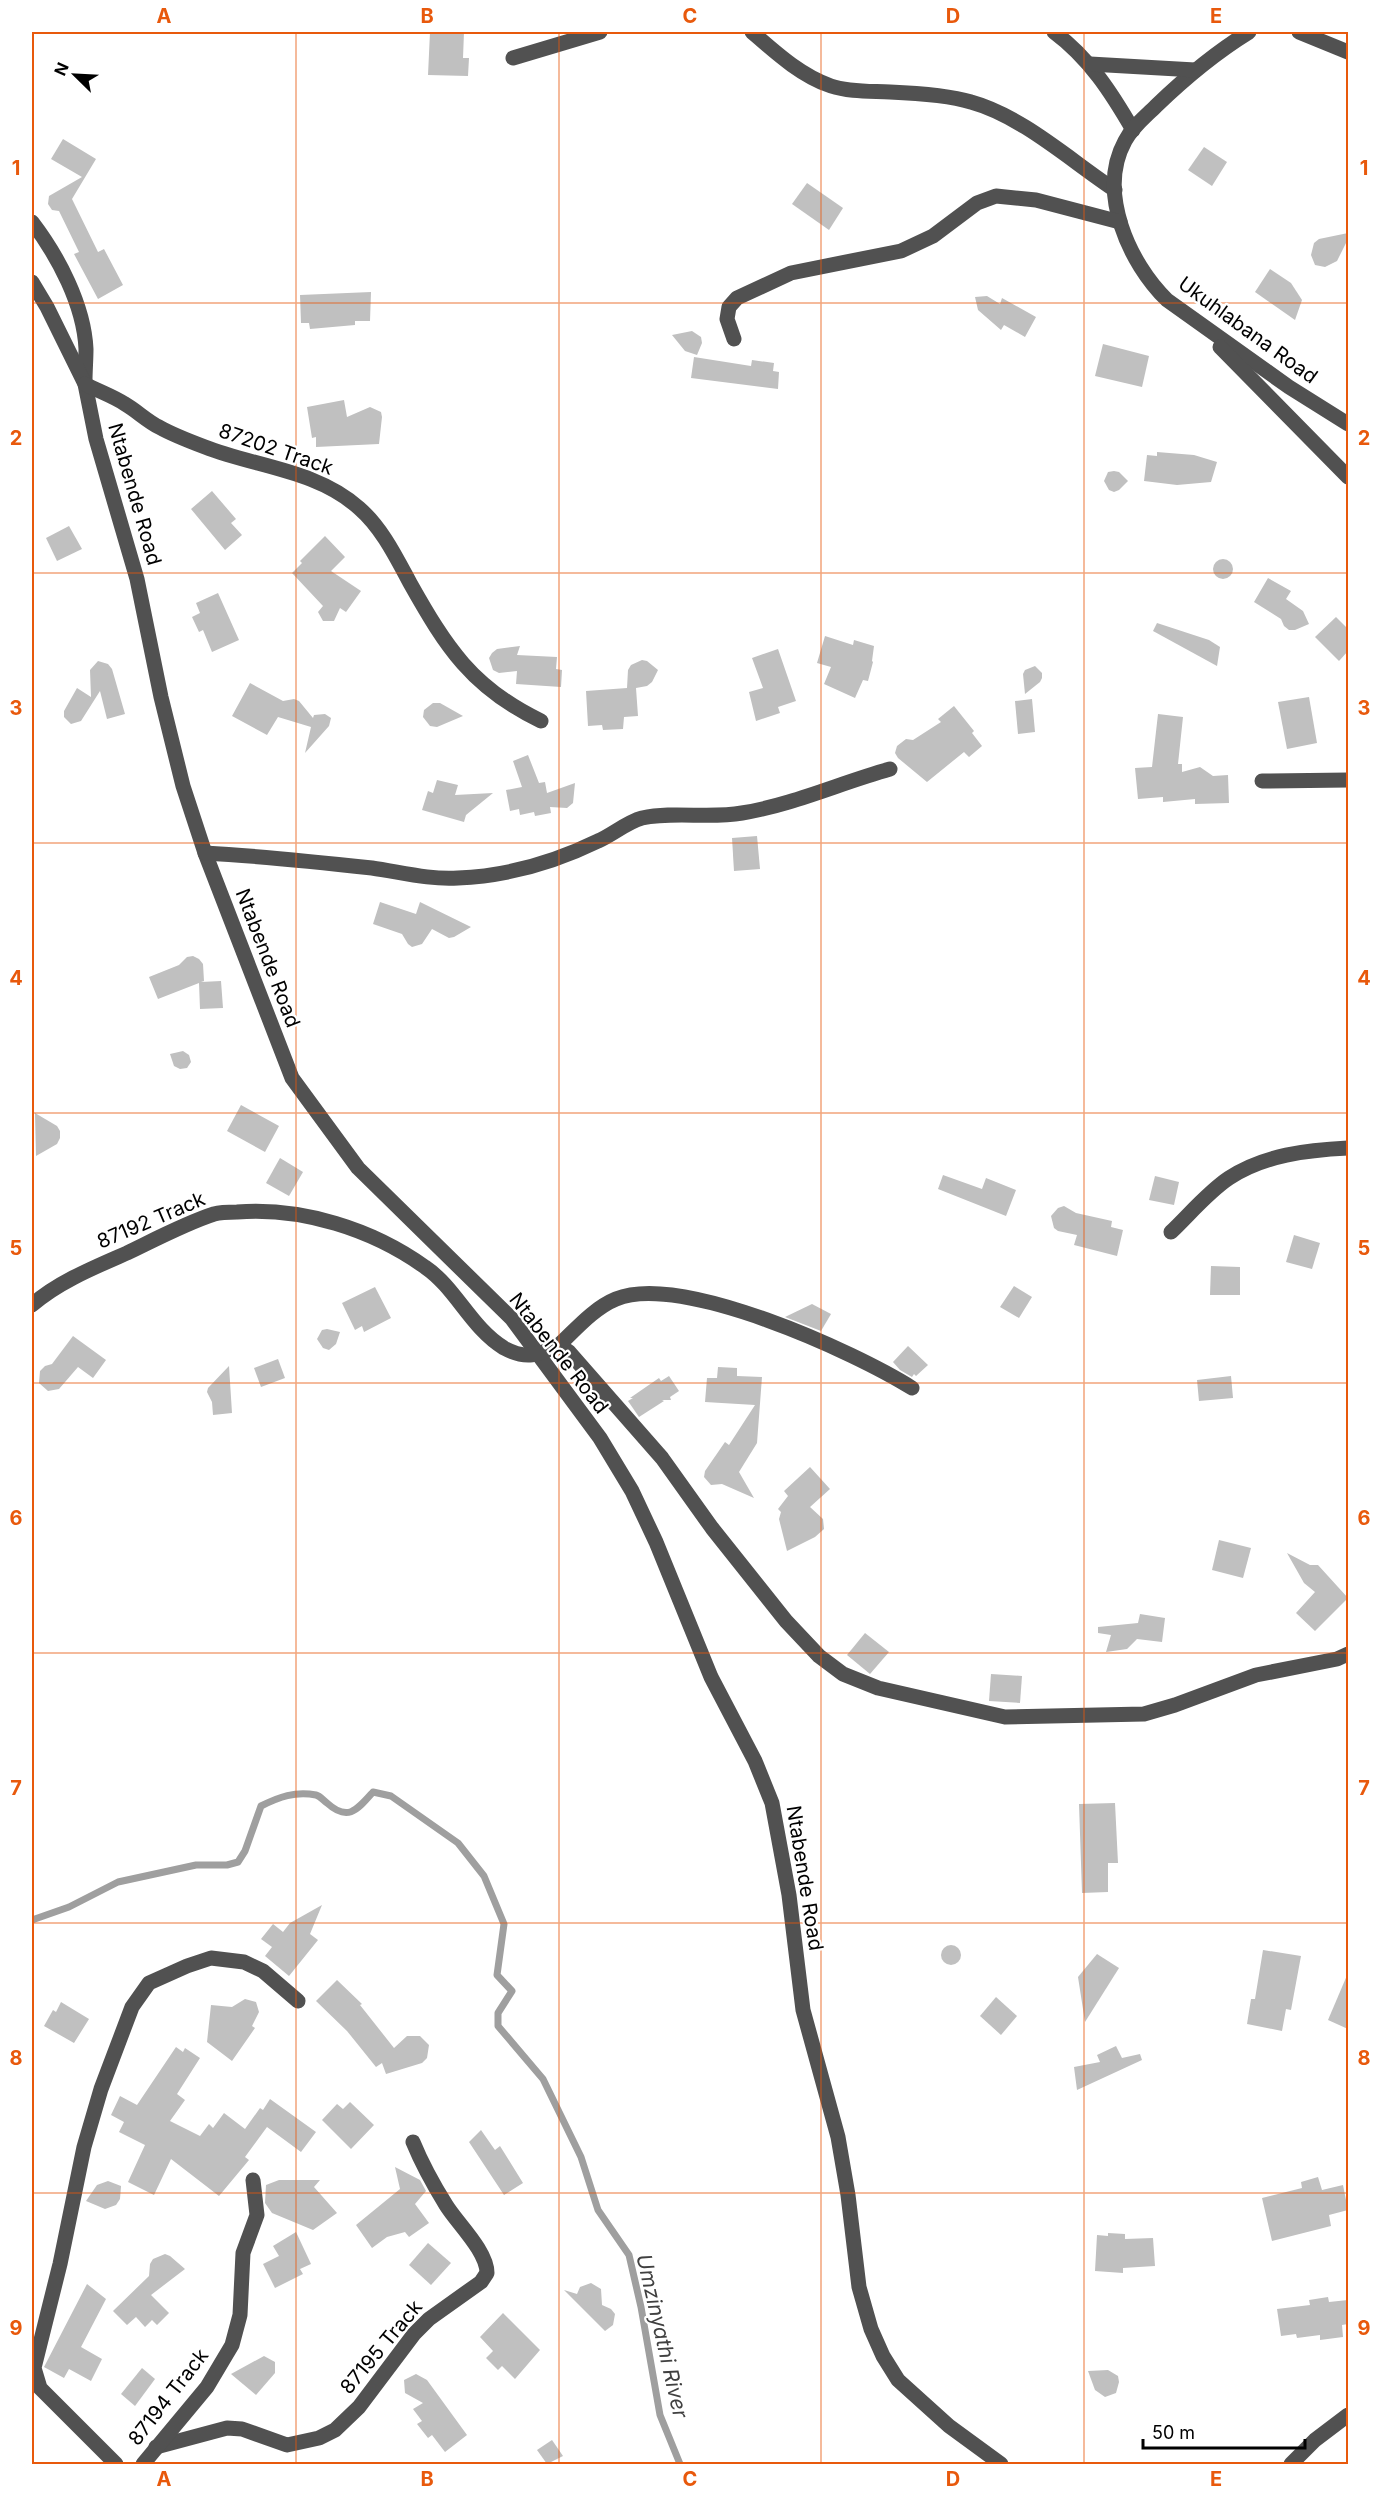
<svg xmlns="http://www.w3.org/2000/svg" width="1380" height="2496" font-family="Inter,sans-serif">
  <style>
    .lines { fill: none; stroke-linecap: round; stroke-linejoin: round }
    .stream { stroke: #9f9f9f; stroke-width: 7 }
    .building { fill: #c0c0c0 }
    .minor { stroke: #515151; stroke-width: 15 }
    .grid { fill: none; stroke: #e8590c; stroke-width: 1.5; stroke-opacity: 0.55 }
    .labels { text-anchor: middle; stroke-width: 4.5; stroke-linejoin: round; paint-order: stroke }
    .street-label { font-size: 20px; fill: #000; stroke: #fff }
    .water-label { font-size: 21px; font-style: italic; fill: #404040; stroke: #fff }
    .neatline { fill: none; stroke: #e8590c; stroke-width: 2 }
    .grid-label { font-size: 20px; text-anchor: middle; font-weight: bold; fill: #e8590c }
  </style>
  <rect width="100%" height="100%" fill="#fff"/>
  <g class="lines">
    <path class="stream" d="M 32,1920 L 69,1907 L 118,1882 L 196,1865 L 227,1865 L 238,1862 L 245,1851 L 261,1806 C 279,1797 295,1791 316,1795 C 320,1796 323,1800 327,1803 C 348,1822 357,1810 373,1792 L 391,1796 L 458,1843 L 484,1876 L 504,1924 L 497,1975 L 512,1991 L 498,2013 L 498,2026 L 543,2079 L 581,2157 L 598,2210 L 629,2255 L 641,2307 L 660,2415 L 680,2464"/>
  </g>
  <g class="building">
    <path d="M 430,32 L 464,32 L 463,58 L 469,58 L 468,76 L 428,75 Z"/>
    <path d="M 63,139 L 96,159 L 72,199 L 98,252 L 104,249 L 123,285 L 98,299 L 74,254 L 79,252 L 59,211 L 52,210 L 48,204 L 49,196 L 82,177 L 51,159 Z"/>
    <path d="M 1204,147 L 1227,162 L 1212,186 L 1188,170 Z"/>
    <path d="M 807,183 L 843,208 L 829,230 L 792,204 Z"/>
    <path d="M 1348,233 L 1348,239 L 1337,261 L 1325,267 L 1315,265 L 1311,255 L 1314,243 L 1319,239 Z"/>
    <path d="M 1270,269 L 1291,283 L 1302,300 L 1295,320 L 1255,292 Z"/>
    <path d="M 371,292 L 370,321 L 355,321 L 355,325 L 310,329 L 309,323 L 301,323 L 300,295 Z"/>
    <path d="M 987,296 L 1000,304 L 1002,298 L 1036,317 L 1025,337 L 1004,325 L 1001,330 L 978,310 L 975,297 Z"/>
    <path d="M 692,331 L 701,337 L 702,343 L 697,355 L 685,351 L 672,335 Z"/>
    <path d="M 1103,344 L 1149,356 L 1142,387 L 1095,376 Z"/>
    <path d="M 694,357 L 751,366 L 752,360 L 774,363 L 773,371 L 779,372 L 778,389 L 691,378 Z"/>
    <path d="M 344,400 L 347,417 L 370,407 L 381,412 L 382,417 L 379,444 L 316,447 L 316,437 L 312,438 L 307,407 Z"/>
    <path d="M 1157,452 L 1194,455 L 1217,462 L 1211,482 L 1177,485 L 1144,481 L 1147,455 L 1157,456 Z"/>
    <path d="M 1114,471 L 1119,472 L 1128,481 L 1119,490 L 1114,492 L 1109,490 L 1104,481 L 1108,472 Z"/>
    <path d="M 212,491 L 236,519 L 231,523 L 242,535 L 225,550 L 191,509 Z"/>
    <path d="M 69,526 L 82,549 L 57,561 L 46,538 Z"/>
    <path d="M 325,536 L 345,557 L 331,571 L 361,591 L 346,612 L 340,608 L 334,621 L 323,621 L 318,612 L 323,606 L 292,573 L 302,563 L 300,561 Z"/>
    <circle cx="1223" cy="569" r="10"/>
    <path d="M 1268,578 L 1291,591 L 1286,599 L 1303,611 L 1309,624 L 1295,630 L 1289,630 L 1284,626 L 1281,619 L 1254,602 Z"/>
    <path d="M 218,593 L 239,640 L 212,652 L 203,630 L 199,632 L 192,617 L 200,613 L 196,603 Z"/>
    <path d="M 1336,617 L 1348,629 L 1348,651 L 1339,661 L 1315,637 Z"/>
    <path d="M 1157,623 L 1209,640 L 1220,647 L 1217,666 L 1153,631 Z"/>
    <path d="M 825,636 L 853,645 L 854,640 L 874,646 L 872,661 L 873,662 L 868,681 L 863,680 L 855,698 L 824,684 L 831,667 L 817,663 Z"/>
    <path d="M 520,646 L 517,655 L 557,657 L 556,669 L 562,670 L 561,687 L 516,684 L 517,671 L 499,673 L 493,670 L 489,658 L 492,653 L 497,649 Z"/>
    <path d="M 778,649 L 796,701 L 778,707 L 780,713 L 756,721 L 749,692 L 763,688 L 752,658 Z"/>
    <path d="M 642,660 L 647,661 L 658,670 L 652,682 L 647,686 L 636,688 L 638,716 L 624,717 L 623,729 L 603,730 L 602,725 L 588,726 L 586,691 L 627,688 L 628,670 L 631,665 Z"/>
    <path d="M 98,661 L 108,664 L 112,669 L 125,714 L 107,719 L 100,691 L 81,721 L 71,724 L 64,717 L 64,711 L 77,688 L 91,697 L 90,670 Z"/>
    <path d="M 1035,666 L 1042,673 L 1042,678 L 1040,682 L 1025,694 L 1023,674 L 1025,670 Z"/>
    <path d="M 250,683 L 283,701 L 294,699 L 299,701 L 313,718 L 314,715 L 325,714 L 331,718 L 329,726 L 305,753 L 311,727 L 278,717 L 267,735 L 232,716 Z"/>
    <path d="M 1309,697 L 1317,743 L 1287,749 L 1278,702 Z"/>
    <path d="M 1032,699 L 1035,732 L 1018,734 L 1015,701 Z"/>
    <path d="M 433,703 L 440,703 L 463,716 L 437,727 L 430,726 L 423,717 L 424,710 Z"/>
    <path d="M 954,706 L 974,731 L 972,733 L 982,746 L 969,757 L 964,752 L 927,782 L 898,758 L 895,753 L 897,746 L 906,739 L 913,740 L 941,722 L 938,719 Z"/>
    <path d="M 1158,714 L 1183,717 L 1178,764 L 1182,764 L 1182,772 L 1200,767 L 1213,776 L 1228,775 L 1229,803 L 1195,804 L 1195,799 L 1163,802 L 1163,797 L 1138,799 L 1135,768 L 1152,767 Z"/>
    <path d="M 528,755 L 539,783 L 545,782 L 547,793 L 575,783 L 573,803 L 567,808 L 550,807 L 551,813 L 535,816 L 534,812 L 520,815 L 519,809 L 510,811 L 506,790 L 522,787 L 513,761 Z"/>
    <path d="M 437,780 L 458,785 L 455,795 L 493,793 L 466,815 L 464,822 L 422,810 L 428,791 L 433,793 Z"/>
    <path d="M 757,836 L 760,869 L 734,871 L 732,838 Z"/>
    <path d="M 380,902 L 416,914 L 420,902 L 471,927 L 454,937 L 449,938 L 432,929 L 422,944 L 412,947 L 408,944 L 402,934 L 373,924 Z"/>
    <path d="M 193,956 L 199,959 L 203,964 L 204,981 L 201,982 L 221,981 L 223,1008 L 200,1009 L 199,983 L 158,999 L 149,977 L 179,965 L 187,957 Z"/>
    <path d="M 183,1051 L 189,1055 L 191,1062 L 187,1068 L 180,1069 L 174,1066 L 170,1054 Z"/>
    <path d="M 241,1105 L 279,1126 L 265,1152 L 227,1131 Z"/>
    <path d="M 35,1113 L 57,1126 L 60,1131 L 60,1138 L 57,1144 L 36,1156 Z"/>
    <path d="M 280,1158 L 303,1172 L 289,1196 L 266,1183 Z"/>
    <path d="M 943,1175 L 982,1189 L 986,1178 L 1016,1190 L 1006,1216 L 938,1189 Z"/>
    <path d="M 1155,1176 L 1179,1182 L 1174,1205 L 1149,1200 Z"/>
    <path d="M 1064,1206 L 1076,1213 L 1112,1221 L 1111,1227 L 1123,1230 L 1117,1256 L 1074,1245 L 1077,1235 L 1058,1231 L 1054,1228 L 1051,1216 L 1058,1208 Z"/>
    <path d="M 1294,1235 L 1320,1243 L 1312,1269 L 1286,1262 Z"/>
    <path d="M 1211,1266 L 1240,1267 L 1240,1295 L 1210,1295 Z"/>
    <path d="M 1014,1286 L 1032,1297 L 1019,1318 L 1000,1307 Z"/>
    <path d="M 375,1287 L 391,1318 L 364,1332 L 362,1326 L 355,1330 L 342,1303 Z"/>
    <path d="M 812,1304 L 831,1314 L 821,1331 L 785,1317 Z"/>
    <path d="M 327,1329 L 340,1332 L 336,1344 L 329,1350 L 323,1348 L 317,1339 L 322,1330 Z"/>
    <path d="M 73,1336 L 106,1360 L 93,1378 L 78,1367 L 59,1389 L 48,1391 L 39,1383 L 40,1371 L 45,1366 L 52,1364 Z"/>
    <path d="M 908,1346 L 928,1365 L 916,1376 L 914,1374 L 912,1377 L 900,1370 L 893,1362 Z"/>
    <path d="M 278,1359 L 285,1378 L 261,1387 L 254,1368 Z"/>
    <path d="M 229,1366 L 232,1413 L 213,1415 L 212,1402 L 207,1392 L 208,1388 Z"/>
    <path d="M 718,1367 L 737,1368 L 737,1376 L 762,1377 L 757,1443 L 739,1472 L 754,1498 L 722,1484 L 711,1485 L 704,1477 L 705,1471 L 725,1442 L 729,1445 L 755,1405 L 705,1402 L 707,1378 L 717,1378 Z"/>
    <path d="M 669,1376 L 679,1391 L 670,1397 L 671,1400 L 662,1400 L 664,1401 L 639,1417 L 628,1401 L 633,1398 L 630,1398 L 659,1378 L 661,1381 Z"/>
    <path d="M 1231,1376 L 1233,1398 L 1199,1401 L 1197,1380 Z"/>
    <path d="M 810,1467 L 830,1489 L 810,1507 L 823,1519 L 824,1529 L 815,1537 L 787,1551 L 779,1519 L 781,1512 L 778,1509 L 788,1496 L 784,1491 Z"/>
    <path d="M 1219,1540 L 1251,1548 L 1243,1578 L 1212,1570 Z"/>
    <path d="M 1287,1553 L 1310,1565 L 1318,1565 L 1348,1598 L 1315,1631 L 1296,1613 L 1315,1592 L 1304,1583 Z"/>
    <path d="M 1140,1614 L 1165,1618 L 1162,1642 L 1137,1639 L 1127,1649 L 1106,1652 L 1111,1635 L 1098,1633 L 1098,1627 L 1138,1623 Z"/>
    <path d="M 865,1633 L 889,1652 L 870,1674 L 847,1655 Z"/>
    <path d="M 991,1674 L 1022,1676 L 1020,1703 L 989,1701 Z"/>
    <path d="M 1115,1803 L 1118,1863 L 1108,1863 L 1108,1892 L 1082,1893 L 1079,1804 Z"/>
    <path d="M 322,1905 L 310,1934 L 318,1940 L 289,1976 L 265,1956 L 272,1947 L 261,1939 L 273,1924 L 283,1932 L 290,1923 Z"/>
    <circle cx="951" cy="1955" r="10"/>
    <path d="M 1263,1950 L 1301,1956 L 1291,2010 L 1286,2009 L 1282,2031 L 1247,2024 L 1251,1999 L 1255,1999 Z"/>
    <path d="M 1097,1954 L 1119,1968 L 1085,2022 L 1078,1977 Z"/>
    <path d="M 1348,1973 L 1348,2029 L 1328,2020 Z"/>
    <path d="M 337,1980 L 362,2004 L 360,2005 L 394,2048 L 407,2036 L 420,2036 L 429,2045 L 427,2058 L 422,2063 L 386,2074 L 382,2063 L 376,2067 L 347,2031 L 316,2001 Z"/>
    <path d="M 996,1997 L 1017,2016 L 1001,2035 L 980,2016 Z"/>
    <path d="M 245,1999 L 256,2002 L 259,2012 L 252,2026 L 255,2028 L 232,2061 L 207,2042 L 211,2005 L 232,2007 Z"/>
    <path d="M 61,2002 L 89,2019 L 74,2043 L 44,2026 L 53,2010 L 56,2012 Z"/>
    <path d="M 1116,2046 L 1122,2058 L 1140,2054 L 1142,2060 L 1077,2090 L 1074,2067 L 1100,2062 L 1097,2055 Z"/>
    <path d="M 176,2047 L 183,2052 L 185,2048 L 200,2058 L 177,2094 L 185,2100 L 170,2121 L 200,2136 L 209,2124 L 213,2128 L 224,2113 L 245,2129 L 260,2108 L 263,2110 L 270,2099 L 316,2132 L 301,2152 L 267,2127 L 245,2157 L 249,2160 L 219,2196 L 171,2159 L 154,2195 L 128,2182 L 145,2145 L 119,2132 L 124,2122 L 111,2115 L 120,2096 L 137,2105 Z"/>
    <path d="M 350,2102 L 374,2125 L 351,2149 L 322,2120 L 337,2104 L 343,2109 Z"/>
    <path d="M 481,2130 L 495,2150 L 500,2146 L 523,2183 L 504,2195 L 469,2142 Z"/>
    <path d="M 395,2167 L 420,2180 L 426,2191 L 415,2204 L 429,2223 L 409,2237 L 405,2232 L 387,2237 L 372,2248 L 356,2225 L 400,2189 Z"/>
    <path d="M 1318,2177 L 1322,2190 L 1343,2185 L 1348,2210 L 1329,2215 L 1331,2226 L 1272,2241 L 1262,2198 L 1302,2188 L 1301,2182 Z"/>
    <path d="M 279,2180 L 320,2180 L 314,2187 L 337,2213 L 313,2230 L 272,2213 L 265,2203 L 266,2185 Z"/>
    <path d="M 108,2181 L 121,2186 L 120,2199 L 116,2205 L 105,2209 L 86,2201 L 97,2185 Z"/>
    <path d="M 296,2232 L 311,2264 L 300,2269 L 303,2274 L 275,2288 L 263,2264 L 279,2256 L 273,2246 Z"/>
    <path d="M 1108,2233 L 1125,2234 L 1125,2239 L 1153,2238 L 1155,2266 L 1123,2268 L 1123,2273 L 1095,2271 L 1097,2235 L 1108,2236 Z"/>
    <path d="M 428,2243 L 451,2263 L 431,2285 L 409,2265 Z"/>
    <path d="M 165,2254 L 170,2256 L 185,2269 L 151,2295 L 169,2313 L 157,2325 L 152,2320 L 145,2327 L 136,2317 L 127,2325 L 113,2311 L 149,2276 L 150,2264 L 153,2259 Z"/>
    <path d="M 591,2283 L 601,2289 L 602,2305 L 611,2309 L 615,2314 L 613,2325 L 605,2331 L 564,2290 L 577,2294 L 580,2287 Z"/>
    <path d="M 87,2284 L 106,2299 L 81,2347 L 102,2359 L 91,2381 L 69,2369 L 64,2378 L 44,2367 Z"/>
    <path d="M 1328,2297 L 1329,2302 L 1348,2300 L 1348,2324 L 1342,2325 L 1343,2337 L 1320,2340 L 1320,2335 L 1297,2338 L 1296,2334 L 1281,2336 L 1277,2309 L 1310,2305 L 1309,2300 Z"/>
    <path d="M 503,2313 L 540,2350 L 515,2379 L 502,2366 L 498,2370 L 486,2358 L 493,2351 L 480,2337 Z"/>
    <path d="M 264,2356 L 275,2362 L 275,2373 L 256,2395 L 231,2374 Z"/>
    <path d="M 142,2368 L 155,2379 L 135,2406 L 121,2394 Z"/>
    <path d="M 1108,2370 L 1118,2376 L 1119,2382 L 1116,2393 L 1105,2397 L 1095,2390 L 1088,2371 Z"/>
    <path d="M 416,2374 L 427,2380 L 467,2435 L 445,2452 L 432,2435 L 428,2438 L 417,2424 L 422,2421 L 413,2409 L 423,2403 L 405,2393 L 404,2380 Z"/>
    <path d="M 552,2440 L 563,2456 L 547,2464 L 537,2450 Z"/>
  </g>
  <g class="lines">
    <g class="minor">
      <path d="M 752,32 C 775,52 801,76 831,86 C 849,92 870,91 890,92 C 914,93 948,95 971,102 C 1022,116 1071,161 1115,190"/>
      <path d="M 1054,32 C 1089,58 1111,92 1133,130"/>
      <path d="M 1249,32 C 1215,53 1185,78 1156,106 C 1145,117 1132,127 1125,141 C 1097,192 1129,263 1167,300 L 1289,387 L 1348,424"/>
      <path d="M 1299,32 L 1348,52"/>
      <path d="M 513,58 L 600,32"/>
      <path d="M 1090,64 L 1195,70"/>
      <path d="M 32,222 C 58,256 84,305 86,349 C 86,359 85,371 85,381"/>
      <path d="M 32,282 L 47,307 L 85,384 L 96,439 L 137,579 L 161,697 L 183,786 L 205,853 L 292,1078 L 358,1168 L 512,1319 L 600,1438 L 632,1491 L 656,1542 L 711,1677 L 755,1761 L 772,1803 L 789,1895 L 803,2010 L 838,2137 L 848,2195 L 859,2287 L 871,2329 L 883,2356 L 898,2380 L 949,2426 L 1001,2464"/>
      <path d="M 734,339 L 727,319 L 729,307 L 737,298 L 791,273 L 901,251 L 933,236 L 977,203 L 996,196 L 1036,200 L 1120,222"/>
      <path d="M 1220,347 L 1348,477"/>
      <path d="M 85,384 C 98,391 113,396 125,404 C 137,411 147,421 159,427 C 173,435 189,441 205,447 C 256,467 317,470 359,508 C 382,528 396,557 410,583 C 446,647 472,688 541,721"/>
      <path d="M 1262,781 L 1348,780"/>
      <path d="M 205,853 C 261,856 317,862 372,868 C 400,872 430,880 458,878 C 506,876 555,862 598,841 C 612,835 627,822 642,818 C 675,811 709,819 742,813 C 792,805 840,783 890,769"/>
      <path d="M 1171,1232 C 1189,1215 1208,1192 1229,1178 C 1264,1155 1307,1150 1348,1148"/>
      <path d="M 32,1305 C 58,1282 95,1267 127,1253 C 154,1240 186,1223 214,1214 C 221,1212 230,1212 237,1212 C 302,1207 372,1229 425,1267 C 456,1288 471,1328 504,1348 C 526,1360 539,1355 559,1345 L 569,1352 L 662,1458 L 712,1528 L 786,1621 L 819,1656 L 843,1674 L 878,1688 L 1005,1717 L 1144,1714 L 1175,1705 L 1256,1675 L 1337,1659 L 1348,1654"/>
      <path d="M 559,1345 C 576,1329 594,1308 616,1299 C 680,1272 855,1352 912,1388"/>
      <path d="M 156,2447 L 227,2428 L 242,2429 L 287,2445 L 319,2438 L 335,2430 L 359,2407 L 414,2334 L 429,2319 L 481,2282 L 487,2273 C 487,2251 457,2223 446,2205 C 433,2184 422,2164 413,2142"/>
      <path d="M 116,2464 L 40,2388 L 34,2368 L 60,2264 L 84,2147 L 101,2089 L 132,2007 L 149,1983 L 187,1966 L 211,1958 L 244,1962 L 263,1971 L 298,2001"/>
      <path d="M 143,2464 L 207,2387 L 232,2345 L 240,2315 L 243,2253 L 257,2215 L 253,2180"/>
      <path d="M 1291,2464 L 1315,2440 L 1348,2415"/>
    </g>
  </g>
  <path class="grid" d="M 296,32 L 296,2464M 559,32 L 559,2464M 821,32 L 821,2464M 1084,32 L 1084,2464M 32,303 L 1348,303M 32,573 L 1348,573M 32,843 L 1348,843M 32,1113 L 1348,1113M 32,1383 L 1348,1383M 32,1653 L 1348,1653M 32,1923 L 1348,1923M 32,2193 L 1348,2193"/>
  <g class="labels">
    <g class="street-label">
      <text transform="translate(1248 330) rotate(36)" y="7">Ukuhlabana Road</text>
      <text transform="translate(276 449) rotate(19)" y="7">87202 Track</text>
      <text transform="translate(135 494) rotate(74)" y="7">Ntabende Road</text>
      <text transform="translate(268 958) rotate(69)" y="7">Ntabende Road</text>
      <text transform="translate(151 1220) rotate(-23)" y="7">87192 Track</text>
      <text transform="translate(559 1353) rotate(52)" y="7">Ntabende Road</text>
      <text transform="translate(805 1878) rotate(81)" y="7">Ntabende Road</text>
      <text transform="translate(381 2347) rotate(-50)" y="7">87195 Track</text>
      <text transform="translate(168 2397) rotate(-52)" y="7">87194 Track</text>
    </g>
    <g class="water-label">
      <text transform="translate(662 2336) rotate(77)" y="7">Umzinyathi River</text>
    </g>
  </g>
  <rect width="1380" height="2496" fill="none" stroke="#ffffff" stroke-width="66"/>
  <g transform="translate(75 75) rotate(294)" stroke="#ffffff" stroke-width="4.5" paint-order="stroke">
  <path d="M0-4.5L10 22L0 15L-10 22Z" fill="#000000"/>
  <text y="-9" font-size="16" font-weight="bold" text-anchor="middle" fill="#000000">N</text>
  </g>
  <path d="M1143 2439v9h162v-9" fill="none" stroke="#000000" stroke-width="3"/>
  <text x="1152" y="2439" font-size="18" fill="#000000" stroke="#ffffff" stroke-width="4.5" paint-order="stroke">50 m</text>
  <rect x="33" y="33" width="1314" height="2430" class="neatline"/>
  <g class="grid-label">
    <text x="164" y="23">A</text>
    <text x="427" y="23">B</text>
    <text x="690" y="23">C</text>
    <text x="953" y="23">D</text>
    <text x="1216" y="23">E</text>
    <text x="16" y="175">1</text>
    <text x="1364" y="175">1</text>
    <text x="16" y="445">2</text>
    <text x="1364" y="445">2</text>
    <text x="16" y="715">3</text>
    <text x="1364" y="715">3</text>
    <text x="16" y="985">4</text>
    <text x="1364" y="985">4</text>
    <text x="16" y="1255">5</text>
    <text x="1364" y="1255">5</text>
    <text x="16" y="1525">6</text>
    <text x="1364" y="1525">6</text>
    <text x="16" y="1795">7</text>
    <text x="1364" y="1795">7</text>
    <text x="16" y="2065">8</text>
    <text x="1364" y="2065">8</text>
    <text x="16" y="2335">9</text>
    <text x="1364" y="2335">9</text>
    <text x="164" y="2486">A</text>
    <text x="427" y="2486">B</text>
    <text x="690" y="2486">C</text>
    <text x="953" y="2486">D</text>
    <text x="1216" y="2486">E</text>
  </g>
</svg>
